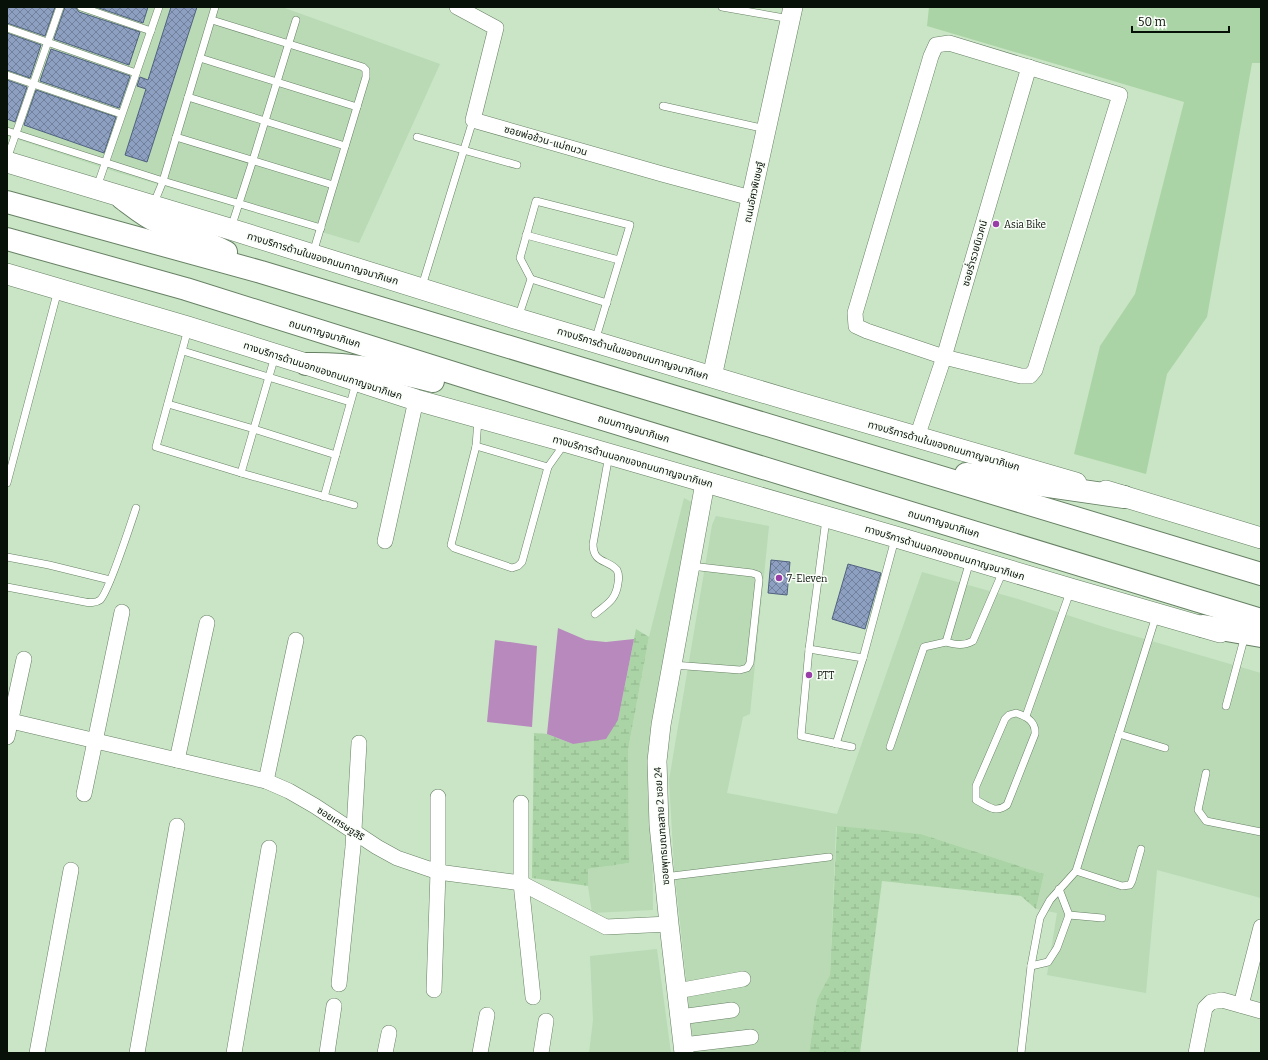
<svg xmlns="http://www.w3.org/2000/svg" width="1268" height="1060" font-family="Bitter,'Noto Sans Thai',serif">
  <style>
    .built { fill: #b9dab5 }
    .grass { fill: #abd4a6 }
    .wetland { fill: url(#wetland-marsh) }
    .water { fill: #b789bd }
    .building { fill: url(#building-cross-hatch); stroke: #50617f }
    .lines { fill: none; stroke-linecap: round; stroke-linejoin: round }
    .service-casing { stroke: #678064; stroke-width: 8 }
    .minor-casing { stroke: #678064; stroke-width: 16 }
    .tertiary-casing { stroke: #678064; stroke-width: 20 }
    .secondary-casing { stroke: #678064; stroke-width: 22 }
    .trunk-casing { stroke: #678064; stroke-width: 24 }
    .service { stroke: #fff; stroke-width: 7 }
    .minor { stroke: #fff; stroke-width: 15 }
    .tertiary { stroke: #fff; stroke-width: 19 }
    .secondary { stroke: #fff; stroke-width: 21 }
    .trunk { stroke: #fff; stroke-width: 22 }
    .poi-dot { fill: #993da7; stroke: #f9fef8; stroke-width: 1.5 }
    .labels { text-anchor: middle; stroke-width: 3; stroke-linejoin: round; paint-order: stroke }
    .street-label { font-size: 10px; fill: #081107; stroke: #f9fef8 }
    .poi-label { font-size: 10px; fill: #081107; stroke: #f9fef8; text-anchor: start }
  </style>
  <defs>
    <pattern id="wetland-marsh" width="20" height="14" patternUnits="userSpaceOnUse"><rect width="20" height="14" fill="#abd4a6"/><path d="M1 5h8M5 5V1M11 12h8M15 12V8" fill="none" stroke="#92b58d"/></pattern>
    <pattern id="building-cross-hatch" width="8" height="8" patternUnits="userSpaceOnUse"><rect width="8" height="8" fill="#8ea0c1"/><path d="M0 0l8 8M0 8l8-8" fill="none" stroke="#72819b"/></pattern>
  </defs>
  <rect width="100%" height="100%" fill="#c9e5c5"/>
  <g class="built">
    <path d="M 7,7 L 282,7 L 440,64 L 359,243 L 116,172 L 7,136 Z"/>
    <path d="M 684,498 L 697,505 L 652,805 L 653,910 L 592,913 L 588,886 L 588,869 L 629,863 L 628,750 L 649,637 Z"/>
    <path d="M 716,516 L 769,526 L 750,714 L 743,717 L 727,793 L 837,814 L 922,572 L 1018,599 L 1107,628 L 1261,673 L 1261,898 L 1157,870 L 1146,993 L 1047,975 L 1057,913 L 1036,909 L 1044,874 L 921,834 L 836,827 L 830,976 L 817,999 L 809,1053 L 694,1053 L 674,867 L 669,780 L 712,525 Z"/>
    <path d="M 657,949 L 671,1053 L 589,1053 L 593,1020 L 590,956 Z"/>
  </g>
  <path class="grass" d="M 929,7 L 1261,7 L 1261,63 L 1252,63 L 1207,317 L 1167,374 L 1146,474 L 1074,454 L 1100,346 L 1135,294 L 1184,102 L 927,26 Z"/>
  <g class="wetland">
    <path d="M 636,629 L 649,637 L 628,750 L 629,863 L 588,869 L 588,886 L 532,878 L 534,733 L 547,734 L 573,744 L 618,720 Z"/>
    <path d="M 837,826 L 921,834 L 1044,874 L 1036,909 L 1021,896 L 882,881 L 860,1053 L 809,1053 L 817,999 L 830,975 Z"/>
  </g>
  <g class="water">
    <path d="M 558,628 L 586,640 L 606,642 L 634,639 L 618,720 L 606,739 L 573,744 L 547,734 Z"/>
    <path d="M 495,640 L 537,646 L 532,727 L 487,722 Z"/>
  </g>
  <g class="building">
    <path d="M 7,7 L 55,7 L 45,36 L 7,23 Z"/>
    <path d="M 65,7 L 76,8 L 79,12 L 140,32 L 129,65 L 54,39 Z"/>
    <path d="M 96,7 L 148,7 L 143,23 Z"/>
    <path d="M 171,7 L 197,7 L 147,162 L 125,155 L 146,89 L 137,86 L 140,77 L 148,80 Z"/>
    <path d="M 7,33 L 41,45 L 30,78 L 7,70 Z"/>
    <path d="M 51,49 L 130,76 L 119,108 L 40,81 Z"/>
    <path d="M 7,80 L 27,87 L 15,122 L 7,119 Z"/>
    <path d="M 36,90 L 116,117 L 104,153 L 24,125 Z"/>
    <path d="M 771,560 L 790,562 L 787,595 L 768,593 Z"/>
    <path d="M 848,564 L 881,573 L 865,629 L 832,619 Z"/>
  </g>
  <g class="lines">
    <defs>
      <g id="service">
        <path d="M 81,7 L 151,31"/>
        <path d="M 722,7 L 790,19"/>
        <path d="M 212,20 L 363,67 L 366,70 L 366,77 L 313,253"/>
        <path d="M 7,28 L 136,73"/>
        <path d="M 200,58 L 357,107"/>
        <path d="M 7,75 L 121,114"/>
        <path d="M 188,97 L 345,146"/>
        <path d="M 663,106 L 766,129"/>
        <path d="M 7,131 L 163,181 L 321,228"/>
        <path d="M 176,137 L 333,185"/>
        <path d="M 417,137 L 517,165"/>
        <path d="M 7,159 L 60,7"/>
        <path d="M 97,187 L 159,7"/>
        <path d="M 154,203 L 163,181 L 215,7"/>
        <path d="M 231,228 L 253,160 L 296,20"/>
        <path d="M 526,235 L 619,260"/>
        <path d="M 531,279 L 607,303"/>
        <path d="M 422,286 L 473,120"/>
        <path d="M 518,318 L 531,279 L 520,258 L 536,201 L 630,225 L 595,341"/>
        <path d="M 188,329 L 156,447 L 241,473 L 354,505"/>
        <path d="M 183,351 L 350,402"/>
        <path d="M 168,404 L 254,429 L 336,455"/>
        <path d="M 478,420 L 476,446 L 451,545 L 454,548 L 512,568 L 518,566 L 522,562 L 548,467 L 565,443"/>
        <path d="M 476,446 L 548,467"/>
        <path d="M 241,473 L 275,356"/>
        <path d="M 7,483 L 58,290"/>
        <path d="M 324,497 L 356,383"/>
        <path d="M 826,519 L 809,649 L 863,658 L 895,539"/>
        <path d="M 7,557 L 49,565 L 110,580"/>
        <path d="M 970,561 L 946,642 C 956,645 964,646 973,641 L 1003,571"/>
        <path d="M 7,587 L 85,602 C 89,603 96,603 100,600 C 108,594 131,523 136,508"/>
        <path d="M 595,614 C 607,604 616,600 618,583 C 619,578 619,574 617,570 C 608,559 593,564 593,544 L 609,455"/>
        <path d="M 809,649 L 801,736 L 852,747"/>
        <path d="M 673,665 L 740,670 L 747,668 L 750,663 L 759,580 L 758,575 L 752,573 L 691,566"/>
        <path d="M 1226,706 L 1244,639"/>
        <path d="M 1016,713 C 1026,716 1036,721 1035,734 L 1007,805 C 995,814 988,806 976,800 L 976,786 L 1005,719 L 1009,715 Z"/>
        <path d="M 1026,716 L 1070,592"/>
        <path d="M 1119,734 L 1165,748"/>
        <path d="M 836,744 L 863,658"/>
        <path d="M 890,747 L 924,647 L 946,642"/>
        <path d="M 1206,773 L 1198,810 L 1206,821 L 1261,832"/>
        <path d="M 1076,871 L 1122,886 L 1130,885 L 1132,881 L 1141,849"/>
        <path d="M 664,877 L 829,857"/>
        <path d="M 1069,915 L 1102,918"/>
        <path d="M 1031,966 L 1048,962 L 1057,948 L 1069,915 L 1059,889"/>
        <path d="M 1021,1053 L 1031,966 L 1040,918 L 1050,900 L 1076,871 L 1156,616"/>
      </g>
      <g id="minor">
        <path d="M 457,7 L 496,28 L 473,120 L 662,174 L 751,198"/>
        <path d="M 949,43 L 1120,95 L 1035,370 L 1030,376 L 1021,376 L 944,357 L 867,331 L 856,326 L 855,313 L 931,56 L 936,45 Z"/>
        <path d="M 917,437 L 944,357 L 1029,67"/>
        <path d="M 385,541 L 416,400"/>
        <path d="M 7,720 L 266,781 L 289,791 L 315,806 L 377,847 L 397,858 L 438,872 L 521,883 L 606,927 L 669,924"/>
        <path d="M 7,737 L 24,659"/>
        <path d="M 177,760 L 207,623"/>
        <path d="M 266,781 L 296,640"/>
        <path d="M 84,794 L 122,612"/>
        <path d="M 521,803 L 521,883 L 533,997"/>
        <path d="M 339,984 L 353,847 L 359,743"/>
        <path d="M 434,990 L 438,872 L 438,797"/>
        <path d="M 677,991 L 743,979"/>
        <path d="M 1241,1005 L 1261,927"/>
        <path d="M 680,1017 L 732,1010"/>
        <path d="M 683,1045 L 751,1037"/>
        <path d="M 37,1053 L 71,870"/>
        <path d="M 137,1053 L 177,826"/>
        <path d="M 234,1053 L 269,848"/>
        <path d="M 327,1053 L 334,1006"/>
        <path d="M 385,1053 L 389,1033"/>
        <path d="M 480,1053 L 487,1015"/>
        <path d="M 541,1053 L 546,1021"/>
        <path d="M 1196,1053 L 1205,1008 L 1211,1002 L 1222,1000 L 1261,1011"/>
      </g>
      <g id="tertiary">
        <path d="M 712,377 L 793,7"/>
        <path d="M 684,1053 L 669,924 L 659,825 L 657,761 L 661,725 L 705,483"/>
      </g>
      <g id="secondary">
        <path d="M 7,162 L 230,229 L 518,319 L 796,402 L 1076,483"/>
        <path d="M 7,274 L 188,327 L 306,364 L 416,400 L 567,442 L 896,537 L 1071,589 L 1220,632"/>
        <path d="M 1106,491 L 1261,538"/>
      </g>
      <g id="trunk">
        <path d="M 122,198 C 133,206 144,216 158,222 C 180,233 204,241 226,252"/>
        <path d="M 7,202 L 261,272 L 1261,574"/>
        <path d="M 7,239 L 186,289 L 482,382 L 1261,620"/>
        <path d="M 306,364 C 349,363 391,370 433,381"/>
        <path d="M 966,474 L 1124,497"/>
        <path d="M 1203,626 L 1261,636"/>
      </g>
    </defs>
    <use href="#service" class="service-casing"/>
    <use href="#minor" class="minor-casing"/>
    <use href="#tertiary" class="tertiary-casing"/>
    <use href="#secondary" class="secondary-casing"/>
    <use href="#trunk" class="trunk-casing"/>
    <use href="#service" class="service"/>
    <use href="#minor" class="minor"/>
    <use href="#tertiary" class="tertiary"/>
    <use href="#secondary" class="secondary"/>
    <use href="#trunk" class="trunk"/>
  </g>
  <g class="poi-dot">
    <circle cx="996" cy="224" r="4"/>
    <circle cx="779" cy="578" r="4"/>
    <circle cx="809" cy="675" r="4"/>
  </g>
  <g class="labels">
    <g class="street-label">
      <text transform="translate(546 140) rotate(16)" y="4">ซอยพ่อช้วน-แม่ถนวน</text>
      <text transform="translate(753 192) rotate(-78)" y="4">ถนนอัศวพิเชษฐ์</text>
      <text transform="translate(974 253) rotate(-74)" y="4">ซอยร่ำรวยนิเวศน์</text>
      <text transform="translate(323 258) rotate(17)" y="4">ทางบริการด้านในของถนนกาญจนาภิเษก</text>
      <text transform="translate(325 333) rotate(17)" y="4">ถนนกาญจนาภิเษก</text>
      <text transform="translate(633 353) rotate(17)" y="4">ทางบริการด้านในของถนนกาญจนาภิเษก</text>
      <text transform="translate(323 370) rotate(18)" y="4">ทางบริการด้านนอกของถนนกาญจนาภิเษก</text>
      <text transform="translate(634 428) rotate(17)" y="4">ถนนกาญจนาภิเษก</text>
      <text transform="translate(944 445) rotate(16)" y="4">ทางบริการด้านในของถนนกาญจนาภิเษก</text>
      <text transform="translate(633 461) rotate(16)" y="4">ทางบริการด้านนอกของถนนกาญจนาภิเษก</text>
      <text transform="translate(944 523) rotate(17)" y="4">ถนนกาญจนาภิเษก</text>
      <text transform="translate(945 552) rotate(17)" y="4">ทางบริการด้านนอกของถนนกาญจนาภิเษก</text>
      <text transform="translate(341 823) rotate(33)" y="4">ซอยเศรษฐสิริ</text>
      <text transform="translate(661 826) rotate(-94)" y="4">ซอยพุทธมณฑลสาย 2 ซอย 24</text>
    </g>
    <g class="poi-label">
      <text x="1004" y="228">Asia Bike</text>
      <text x="787" y="582">7-Eleven</text>
      <text x="817" y="679">PTT</text>
    </g>
  </g>
  <rect width="1268" height="1060" fill="none" stroke="#081107" stroke-width="16"/>
  <path d="M1132 26v6h97v-6" fill="none" stroke="#081107" stroke-width="2"/>
  <text x="1138" y="26" font-size="12" fill="#081107" stroke="#f9fef8" stroke-width="3" paint-order="stroke">50 m</text>
</svg>
